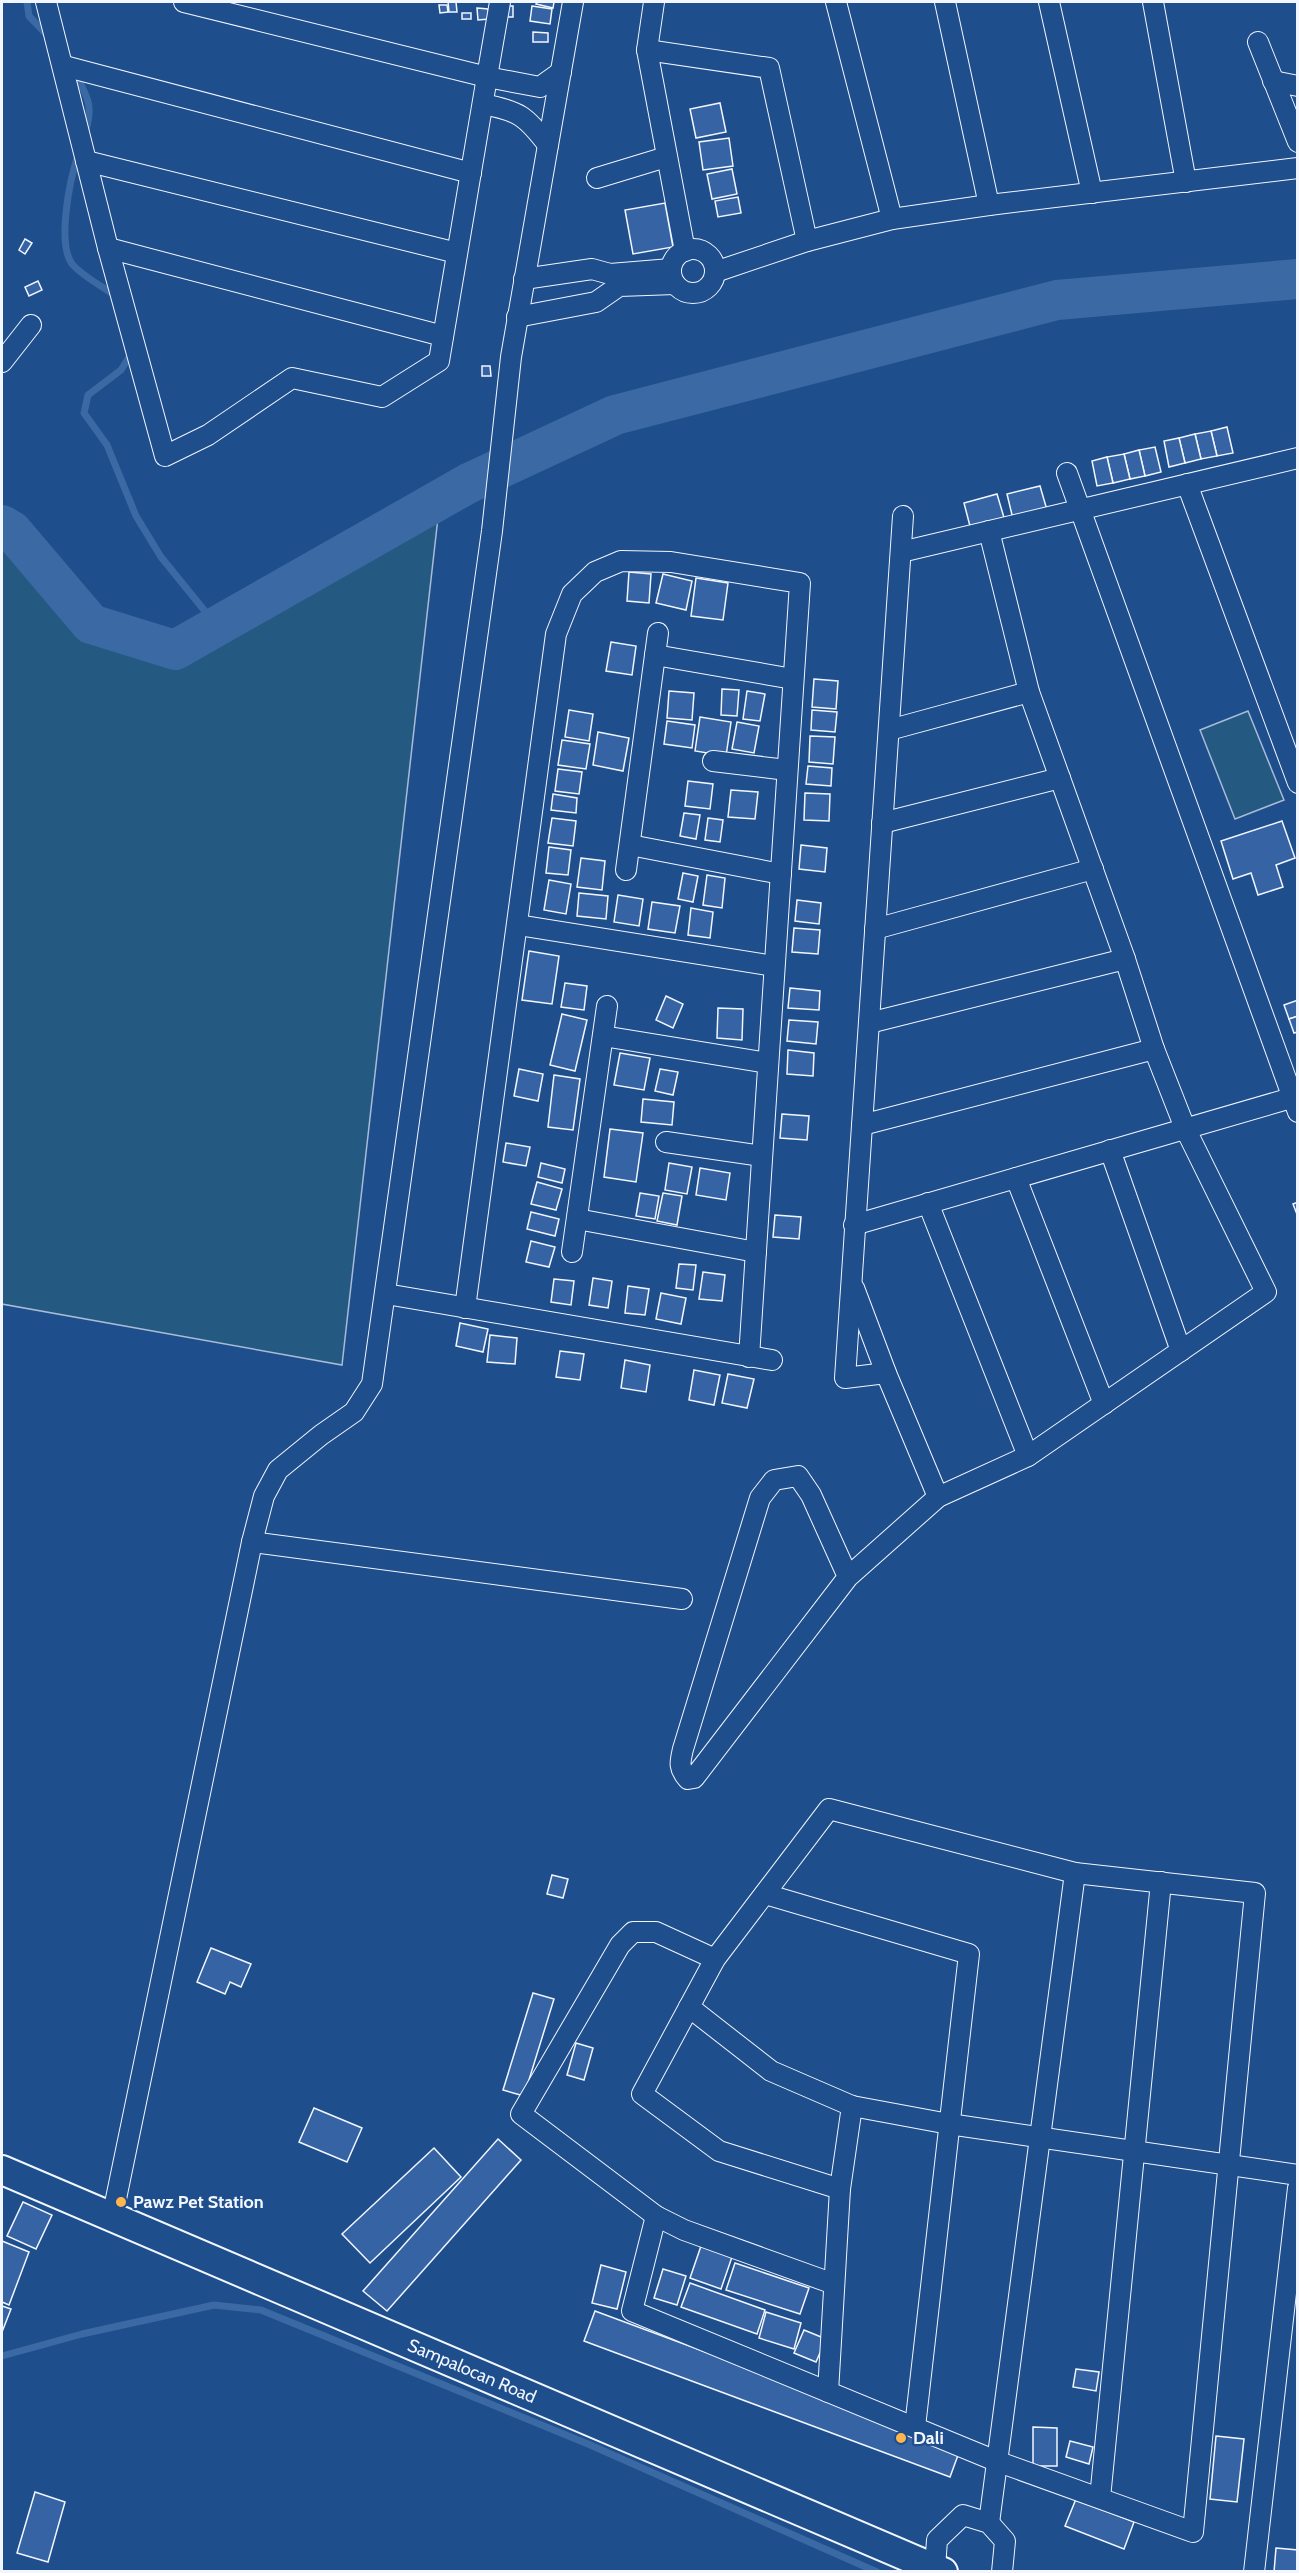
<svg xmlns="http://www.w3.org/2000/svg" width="1299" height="2573" font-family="Cabin,sans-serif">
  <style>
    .green { fill: #245a82; stroke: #a8bbd7; stroke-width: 1.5 }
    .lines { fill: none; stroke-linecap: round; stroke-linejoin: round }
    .stream { stroke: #3b69a3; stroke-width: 7 }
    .river { stroke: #3b69a3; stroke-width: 40 }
    .building { fill: #3563a3; stroke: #f2f6ff; stroke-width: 1.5 }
    .street-casing { stroke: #f2f6ff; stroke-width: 22 }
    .secondary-casing { stroke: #f2f6ff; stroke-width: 32 }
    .street { stroke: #1f4e8c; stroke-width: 20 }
    .secondary { stroke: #1f4e8c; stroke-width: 28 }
    .poi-dot { fill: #ffb74d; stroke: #1f4e8c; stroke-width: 2 }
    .labels { text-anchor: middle; stroke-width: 4.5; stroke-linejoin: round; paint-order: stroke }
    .poi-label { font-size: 18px; font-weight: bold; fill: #f2f6ff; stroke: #1f4e8c; text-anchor: start }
    .street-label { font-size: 18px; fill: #f2f6ff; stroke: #1f4e8c }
  </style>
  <rect width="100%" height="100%" fill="#1f4e8c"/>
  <g class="green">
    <path d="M 440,500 L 342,1365 L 2,1304 L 2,525 L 12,531 L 91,624 L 175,650 Z"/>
    <path d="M 1248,711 L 1284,800 L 1235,819 L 1200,730 Z"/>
  </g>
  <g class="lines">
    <g class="stream">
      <path d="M 27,2 L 29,16 L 48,36"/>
      <path d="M 75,73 C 88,98 94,106 85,133"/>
      <path d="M 78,155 C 70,179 56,245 73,265 C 84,277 103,287 116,296"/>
      <path d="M 133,351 L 121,370 L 88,395 L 84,413 L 107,445 L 136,516 L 161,557 L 217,626"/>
      <path d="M 2,2356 L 82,2334 L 214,2305 L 261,2310 L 588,2444 L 877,2572"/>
    </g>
    <path class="river" d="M 2,525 L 12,531 L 91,624 L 175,650 L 469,483 L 615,415 L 1057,300 L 1298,279"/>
  </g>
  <g class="building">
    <path d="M 448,2 L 456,2 L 457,12 L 449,12 Z"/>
    <path d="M 537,2 L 554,2 L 553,8 L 536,4 Z"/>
    <path d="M 439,5 L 447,5 L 448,12 L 440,13 Z"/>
    <rect x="503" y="6" width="10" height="11"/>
    <path d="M 532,6 L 552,9 L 550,24 L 530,21 Z"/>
    <path d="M 477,8 L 488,9 L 489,19 L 478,20 Z"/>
    <rect x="462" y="13" width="9" height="6"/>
    <path d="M 533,32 L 548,33 L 548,42 L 533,42 Z"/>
    <path d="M 720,103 L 726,132 L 696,138 L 690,109 Z"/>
    <path d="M 729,138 L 733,166 L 703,170 L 699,142 Z"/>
    <path d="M 732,169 L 737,194 L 712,199 L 707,174 Z"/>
    <path d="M 738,197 L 741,213 L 718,217 L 715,201 Z"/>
    <path d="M 665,203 L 673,247 L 633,254 L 625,210 Z"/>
    <path d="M 25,239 L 32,243 L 25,254 L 19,250 Z"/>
    <path d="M 38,281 L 42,290 L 29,296 L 25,287 Z"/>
    <path d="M 482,366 L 490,366 L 491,376 L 482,376 Z"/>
    <path d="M 1227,427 L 1233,453 L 1217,456 L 1211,431 Z"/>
    <path d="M 1211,431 L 1217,456 L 1201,459 L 1195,434 Z"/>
    <path d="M 1195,434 L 1201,459 L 1185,463 L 1179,438 Z"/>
    <path d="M 1179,438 L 1185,463 L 1169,467 L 1164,441 Z"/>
    <path d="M 1155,447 L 1161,472 L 1145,476 L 1139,450 Z"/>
    <path d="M 1139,450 L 1145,476 L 1130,479 L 1124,454 Z"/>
    <path d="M 1124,454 L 1130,479 L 1113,483 L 1107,457 Z"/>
    <path d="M 1107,457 L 1113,483 L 1097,486 L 1092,461 Z"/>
    <path d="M 1040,486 L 1047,510 L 1013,519 L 1007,494 Z"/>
    <path d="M 997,494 L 1005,521 L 971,530 L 964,503 Z"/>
    <path d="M 629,572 L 651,574 L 649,603 L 627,601 Z"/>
    <path d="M 663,574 L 692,581 L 686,610 L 656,603 Z"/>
    <path d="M 696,578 L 728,583 L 723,620 L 691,616 Z"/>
    <path d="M 611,642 L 636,646 L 632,675 L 606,671 Z"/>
    <path d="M 814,679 L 838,681 L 836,709 L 812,707 Z"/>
    <path d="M 722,689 L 739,690 L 737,716 L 721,715 Z"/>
    <path d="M 669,691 L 694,693 L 692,720 L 667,718 Z"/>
    <path d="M 747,691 L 765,694 L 760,721 L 743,719 Z"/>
    <path d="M 569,710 L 593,714 L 589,741 L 565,737 Z"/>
    <path d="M 812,710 L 837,712 L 835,732 L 811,730 Z"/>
    <path d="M 700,717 L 731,722 L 726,756 L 695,751 Z"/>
    <path d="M 667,721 L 695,725 L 692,748 L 664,744 Z"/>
    <path d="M 737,722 L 759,726 L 754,753 L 732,749 Z"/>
    <path d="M 598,732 L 629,738 L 623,771 L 593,765 Z"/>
    <path d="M 810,736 L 835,737 L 833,764 L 809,762 Z"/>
    <path d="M 562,740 L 590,744 L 586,769 L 558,765 Z"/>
    <path d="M 808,766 L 832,768 L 831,786 L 806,784 Z"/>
    <path d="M 558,769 L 582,772 L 579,794 L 555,791 Z"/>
    <path d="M 688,781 L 713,784 L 710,809 L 685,806 Z"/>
    <path d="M 731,790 L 758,792 L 755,819 L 728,817 Z"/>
    <path d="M 805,793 L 830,794 L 829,821 L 804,820 Z"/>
    <path d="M 553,794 L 577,798 L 576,813 L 551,810 Z"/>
    <path d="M 684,813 L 700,815 L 696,839 L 680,836 Z"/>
    <path d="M 552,818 L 576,821 L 573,846 L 548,843 Z"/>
    <path d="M 708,818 L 723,820 L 720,842 L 705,840 Z"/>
    <path d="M 1282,821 L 1295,858 L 1276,865 L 1283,887 L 1258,895 L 1251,873 L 1233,879 L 1221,841 Z"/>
    <path d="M 801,845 L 827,848 L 825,872 L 799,869 Z"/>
    <path d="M 549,847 L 571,850 L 568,875 L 546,873 Z"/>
    <path d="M 581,858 L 605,861 L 602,890 L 577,887 Z"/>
    <path d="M 683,873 L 698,876 L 693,902 L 678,899 Z"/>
    <path d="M 707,875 L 725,878 L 722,908 L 703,905 Z"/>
    <path d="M 549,880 L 571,884 L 566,914 L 544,910 Z"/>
    <path d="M 579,893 L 608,896 L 606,919 L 577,916 Z"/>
    <path d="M 618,895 L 643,899 L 639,926 L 614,922 Z"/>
    <path d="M 797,900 L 821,903 L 819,924 L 795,921 Z"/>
    <path d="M 652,902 L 680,906 L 675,933 L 648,929 Z"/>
    <path d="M 691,908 L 713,912 L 710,938 L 688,935 Z"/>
    <path d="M 794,928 L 820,930 L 818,954 L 792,952 Z"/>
    <path d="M 529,951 L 559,956 L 552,1004 L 522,1000 Z"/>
    <path d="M 565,983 L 587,986 L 584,1010 L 561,1007 Z"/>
    <path d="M 790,988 L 820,991 L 819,1010 L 788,1008 Z"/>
    <path d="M 666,996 L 683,1004 L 673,1028 L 656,1020 Z"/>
    <path d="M 1298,1000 L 1298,1016 L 1289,1019 L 1284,1005 Z"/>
    <path d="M 718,1008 L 743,1009 L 742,1040 L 717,1038 Z"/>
    <path d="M 562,1014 L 587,1020 L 575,1071 L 550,1065 Z"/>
    <path d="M 1298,1016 L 1298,1032 L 1294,1033 L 1289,1019 Z"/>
    <path d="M 789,1020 L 818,1022 L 816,1044 L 787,1041 Z"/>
    <path d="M 788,1050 L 814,1053 L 813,1076 L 787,1074 Z"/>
    <path d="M 620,1053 L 650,1058 L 644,1090 L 614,1085 Z"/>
    <path d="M 519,1069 L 543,1074 L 538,1101 L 514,1096 Z"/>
    <path d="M 660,1069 L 678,1072 L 673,1095 L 655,1091 Z"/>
    <path d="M 554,1075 L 580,1079 L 573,1130 L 548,1127 Z"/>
    <path d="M 643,1099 L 674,1102 L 672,1125 L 641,1122 Z"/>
    <path d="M 782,1114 L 809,1116 L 807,1140 L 780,1138 Z"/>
    <path d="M 610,1129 L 643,1133 L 636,1182 L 604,1177 Z"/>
    <path d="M 506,1143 L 530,1147 L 526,1166 L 503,1162 Z"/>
    <path d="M 541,1163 L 565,1169 L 562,1183 L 538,1177 Z"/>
    <path d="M 669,1163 L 692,1167 L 687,1194 L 665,1190 Z"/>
    <path d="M 700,1168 L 730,1173 L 726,1200 L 696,1195 Z"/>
    <path d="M 537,1182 L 562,1189 L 556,1210 L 531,1204 Z"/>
    <path d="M 640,1193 L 659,1196 L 655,1219 L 636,1216 Z"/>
    <path d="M 663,1193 L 682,1196 L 677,1225 L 657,1221 Z"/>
    <path d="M 1298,1202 L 1298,1217 L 1293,1204 Z"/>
    <path d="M 531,1212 L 559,1219 L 555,1236 L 527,1229 Z"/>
    <path d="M 775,1215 L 801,1217 L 799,1239 L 773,1237 Z"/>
    <path d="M 531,1241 L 555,1247 L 549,1267 L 526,1262 Z"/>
    <path d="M 679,1264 L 696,1265 L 693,1290 L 676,1288 Z"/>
    <path d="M 703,1272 L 725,1275 L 722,1301 L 699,1299 Z"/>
    <path d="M 593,1278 L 612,1281 L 608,1308 L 589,1305 Z"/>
    <path d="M 554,1279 L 574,1281 L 571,1305 L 551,1302 Z"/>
    <path d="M 628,1286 L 649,1289 L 645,1315 L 625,1313 Z"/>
    <path d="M 661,1293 L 686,1298 L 681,1324 L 656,1319 Z"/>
    <path d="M 460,1323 L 488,1329 L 483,1352 L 456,1346 Z"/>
    <path d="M 490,1335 L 517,1338 L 515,1364 L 487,1362 Z"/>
    <path d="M 560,1351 L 584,1354 L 580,1380 L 556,1377 Z"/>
    <path d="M 625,1360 L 650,1365 L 646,1392 L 621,1388 Z"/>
    <path d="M 694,1370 L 720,1375 L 714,1405 L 689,1400 Z"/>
    <path d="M 728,1374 L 754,1379 L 747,1408 L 722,1403 Z"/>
    <path d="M 552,1875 L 568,1879 L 563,1898 L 547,1894 Z"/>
    <path d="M 211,1948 L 251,1964 L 241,1987 L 230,1982 L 225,1994 L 197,1982 Z"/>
    <path d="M 533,1993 L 554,1999 L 524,2096 L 503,2090 Z"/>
    <path d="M 576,2043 L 593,2048 L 584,2080 L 567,2075 Z"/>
    <path d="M 314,2108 L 362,2128 L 347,2162 L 299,2142 Z"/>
    <path d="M 498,2139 L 521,2160 L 387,2311 L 363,2291 Z"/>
    <path d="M 434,2148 L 461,2177 L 370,2263 L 342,2234 Z"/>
    <path d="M 23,2202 L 52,2215 L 36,2249 L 7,2236 Z"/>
    <path d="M 2,2241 L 29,2252 L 9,2305 L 2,2302 Z"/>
    <path d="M 701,2246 L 732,2257 L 721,2289 L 690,2278 Z"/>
    <path d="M 735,2263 L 809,2288 L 800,2314 L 726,2290 Z"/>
    <path d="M 601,2265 L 626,2272 L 617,2309 L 592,2303 Z"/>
    <path d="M 663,2269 L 686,2276 L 677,2305 L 654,2298 Z"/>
    <path d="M 690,2283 L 765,2310 L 757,2334 L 681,2307 Z"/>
    <path d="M 2,2306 L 11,2309 L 2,2332 Z"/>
    <path d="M 595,2311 L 961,2447 L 950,2477 L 584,2341 Z"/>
    <path d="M 766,2312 L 801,2323 L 794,2349 L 759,2338 Z"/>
    <path d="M 804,2330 L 826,2339 L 816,2362 L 794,2353 Z"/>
    <path d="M 1076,2369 L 1099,2372 L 1096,2391 L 1073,2387 Z"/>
    <path d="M 1033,2427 L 1057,2428 L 1057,2466 L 1033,2466 Z"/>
    <path d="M 1216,2436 L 1244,2439 L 1237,2502 L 1210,2499 Z"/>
    <path d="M 1070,2441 L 1093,2447 L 1089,2464 L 1066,2457 Z"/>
    <path d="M 35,2492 L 65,2502 L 48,2562 L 17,2553 Z"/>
    <path d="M 1076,2499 L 1134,2522 L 1124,2549 L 1065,2526 Z"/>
    <path d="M 1276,2548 L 1298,2550 L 1298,2572 L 1274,2572 Z"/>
  </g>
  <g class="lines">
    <defs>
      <g id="street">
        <path d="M 46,2 L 108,248 L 165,456 L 208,435 L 292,378 L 382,397 L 439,361 L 487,77 L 540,87 L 561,72"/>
        <path d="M 184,2 L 487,77 L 500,2"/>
        <path d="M 654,2 L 647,50 L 685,251"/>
        <path d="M 836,2 L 892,219"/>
        <path d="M 945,2 L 989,205"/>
        <path d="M 1049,2 L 1092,193"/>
        <path d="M 1153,2 L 1186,182"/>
        <path d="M 1258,42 L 1298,142"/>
        <path d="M 647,50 L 769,68 L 807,241"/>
        <path d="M 64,66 L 471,173"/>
        <path d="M 1273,81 L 1298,86"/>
        <path d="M 483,104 C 519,111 526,116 548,145"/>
        <path d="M 86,161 L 457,253"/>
        <path d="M 597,178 L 666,157"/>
        <path d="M 108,248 L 443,336"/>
        <circle cx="693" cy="271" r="22"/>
        <path d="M 715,272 L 807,241 L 892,219 L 989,205 L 1298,168"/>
        <path d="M 524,279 L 592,269 L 610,274 L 671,269"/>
        <path d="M 517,317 L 596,302 L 619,286 L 675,284"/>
        <path d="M 2,362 L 31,325"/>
        <path d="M 1067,473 L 1298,1112"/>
        <path d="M 1187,484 L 1298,783"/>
        <path d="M 901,552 L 1298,458"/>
        <path d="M 655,655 L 793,679"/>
        <path d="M 889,730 L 1029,692"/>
        <path d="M 713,761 L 787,770"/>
        <path d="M 882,823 L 1060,778"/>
        <path d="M 630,845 L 781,874"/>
        <path d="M 626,870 L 658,633"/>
        <path d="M 518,925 L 774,966"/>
        <path d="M 875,929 L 1093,869"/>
        <path d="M 869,1023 L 1125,959"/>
        <path d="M 603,1036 L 768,1063"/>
        <path d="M 862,1125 L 1154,1049"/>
        <path d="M 666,1142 L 762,1156"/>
        <path d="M 1110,1150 L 1181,1351"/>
        <path d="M 1016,1178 L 1104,1404"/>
        <path d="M 928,1203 L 1028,1456"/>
        <path d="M 577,1219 L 756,1252"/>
        <path d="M 854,1225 L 1298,1096"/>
        <path d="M 572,1252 L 607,1006"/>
        <path d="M 854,1288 L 886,1373 L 938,1497"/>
        <path d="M 386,1294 L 772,1360"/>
        <path d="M 465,1308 L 556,634 L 572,594 L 595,572 L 621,561 L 671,562 L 800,583 L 749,1357"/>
        <path d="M 886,1373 L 845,1378 L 903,516"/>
        <path d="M 252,1542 L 682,1599"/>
        <path d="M 848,1577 L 811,1495 L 798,1476 L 774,1480 L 760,1498 L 683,1749 C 680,1762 678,1768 688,1779 L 694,1778 L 848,1577 L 938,1497 L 1028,1456 L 1266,1292 L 1185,1128 L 1154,1049 L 1125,959 L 1029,692 L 989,531"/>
        <path d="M 765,1894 L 969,1954 L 915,2427"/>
        <path d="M 715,1959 L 656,1932 L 633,1932 L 620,1945 L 521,2114 L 656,2216 L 684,2230 L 834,2284"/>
        <path d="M 689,2007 L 771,2071 L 852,2106 L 949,2124 L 1298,2175"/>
        <path d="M 656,2216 L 632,2311 L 996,2461 L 1193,2532 L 1255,1893 L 1075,1873 L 829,1809 L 715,1959 L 642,2094 L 719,2151 L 840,2189"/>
        <path d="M 112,2218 L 252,1542 L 264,1496 L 278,1470 L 321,1435 L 354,1412 L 372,1384 L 492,531 L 511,357 L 573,2"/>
        <path d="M 828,2392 L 840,2189 L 852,2106"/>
        <path d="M 1100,2498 L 1161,1882"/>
        <path d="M 989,2523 L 1075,1873"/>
        <path d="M 935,2568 L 937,2540 L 963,2515 L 989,2523 L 1005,2541 L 1002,2572"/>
        <path d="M 1254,2572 L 1298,2188"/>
      </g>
      <path id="secondary" d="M 2,2170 L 943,2572"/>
    </defs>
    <use href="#street" class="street-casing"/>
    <use href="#secondary" class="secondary-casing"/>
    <use href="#street" class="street"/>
    <use href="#secondary" class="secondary"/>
  </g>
  <g class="poi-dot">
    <circle cx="121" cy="2202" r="6"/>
    <circle cx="901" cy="2438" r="6"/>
  </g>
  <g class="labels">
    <g class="poi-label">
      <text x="133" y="2208">Pawz Pet Station</text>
      <text x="913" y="2444">Dali</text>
    </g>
    <g class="street-label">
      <text transform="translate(472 2371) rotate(23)" y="6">Sampalocan Road</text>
    </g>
  </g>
  <rect width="1299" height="2573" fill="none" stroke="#f2f6ff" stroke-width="6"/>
</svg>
